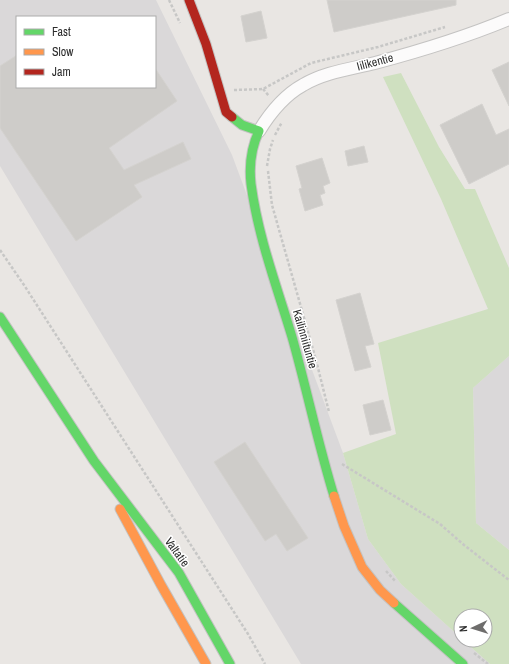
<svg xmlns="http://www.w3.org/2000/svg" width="509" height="664" font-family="'Archivo Narrow',sans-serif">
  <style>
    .industrial { fill: #dad8d9; fill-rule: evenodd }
    .green { fill: #cfe0c0 }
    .building { fill: #ceccc9; stroke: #d4d2cf }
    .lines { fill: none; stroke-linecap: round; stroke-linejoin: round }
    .street-casing { stroke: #c4c3c2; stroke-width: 14 }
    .fast-casing { stroke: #c4c3c2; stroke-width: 11 }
    .slow-casing { stroke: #c4c3c2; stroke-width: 11 }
    .jam-casing { stroke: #c4c3c2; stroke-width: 11 }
    .path { stroke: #c7c7c6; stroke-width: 2.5; stroke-dasharray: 3 2; stroke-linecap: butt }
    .street { stroke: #fcfbfb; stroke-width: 12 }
    .fast { stroke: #63d668; stroke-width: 9 }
    .slow { stroke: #ff974d; stroke-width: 9 }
    .jam { stroke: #b3261e; stroke-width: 9 }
    .labels { text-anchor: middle; stroke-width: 3; stroke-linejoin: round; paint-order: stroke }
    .street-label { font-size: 12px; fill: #2c2c2c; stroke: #fff }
  </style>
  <rect width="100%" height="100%" fill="#e9e6e3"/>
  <g class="industrial">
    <path d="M 0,0 L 156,0 L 232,155 L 343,453 L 368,539 L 401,584 L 461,638 L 461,640 L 463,640 L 490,664 L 301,664 L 0,166 ZM 17,17 L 155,17 L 155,87 L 17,87 Z"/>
    <path d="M 509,356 L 509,550 L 476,523 L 473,388 Z"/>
  </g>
  <path class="green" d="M 401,73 L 439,147 L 465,189 L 475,189 L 509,268 L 509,356 L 473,388 L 476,523 L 509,550 L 509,664 L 490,664 L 463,640 L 485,640 L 485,616 L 461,616 L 461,638 L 401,584 L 368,539 L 343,453 L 396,434 L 378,343 L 488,309 L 441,199 L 383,77 Z"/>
  <g class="building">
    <path d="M 327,0 L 456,0 L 456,5 L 334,32 Z"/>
    <path d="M 261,11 L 267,38 L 246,42 L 241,16 Z"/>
    <path d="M 17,55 L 17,87 L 155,87 L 155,68 L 177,101 L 109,148 L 124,170 L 183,142 L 191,159 L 134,185 L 142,197 L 76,241 L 0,128 L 0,66 Z"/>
    <path d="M 509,62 L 509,106 L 492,70 Z"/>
    <path d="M 482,104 L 496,135 L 509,129 L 509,164 L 469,184 L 440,125 Z"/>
    <path d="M 364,146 L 368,162 L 348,166 L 345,151 Z"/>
    <path d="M 322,158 L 330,183 L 323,186 L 325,193 L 320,195 L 323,205 L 305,211 L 299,189 L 302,188 L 296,166 Z"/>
    <path d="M 360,293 L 374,344 L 365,346 L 371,367 L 355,371 L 336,300 Z"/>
    <path d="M 383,400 L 391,430 L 370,435 L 363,405 Z"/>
    <path d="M 245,442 L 308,538 L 287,551 L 276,534 L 265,541 L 214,462 Z"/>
  </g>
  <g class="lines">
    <defs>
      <path id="street" d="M 259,131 C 270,113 283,96 303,85 C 325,72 351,69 375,63 C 420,51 466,37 509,19"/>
      <g id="fast">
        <path d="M 232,117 L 242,125 L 259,131 C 251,148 249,166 251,184 C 258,237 277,287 292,337 C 307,390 318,444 334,496"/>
        <path d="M 0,317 L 94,461 L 179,573 L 230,664"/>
        <path d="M 394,603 L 463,664"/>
      </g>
      <g id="slow">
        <path d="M 334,496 L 344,526 L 362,567 L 380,590 L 394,603"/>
        <path d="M 120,509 L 161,585 L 206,664"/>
      </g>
      <path id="jam" d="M 189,0 L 206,44 L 226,112 L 232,117"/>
    </defs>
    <use href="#street" class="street-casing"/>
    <use href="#fast" class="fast-casing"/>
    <use href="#slow" class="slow-casing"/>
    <use href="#jam" class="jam-casing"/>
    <g class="path">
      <path d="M 169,0 L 180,23"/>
      <path d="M 263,89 L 269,96"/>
      <path d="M 234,90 L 263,89 L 311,63 L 378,47 L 445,27"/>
      <path d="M 275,135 L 282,122"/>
      <path d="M 267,166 L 270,149 L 273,140"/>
      <path d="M 268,171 L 272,205 L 316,360 L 329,412"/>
      <path d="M 0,250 L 24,285 L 248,634 L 265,664"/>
      <path d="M 342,464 L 440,524 L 464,545 L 509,580"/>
      <path d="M 386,571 L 396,582"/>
      <path d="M 474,653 L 488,664"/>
    </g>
    <use href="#street" class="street"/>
    <use href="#fast" class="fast"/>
    <use href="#slow" class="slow"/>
    <use href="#jam" class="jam"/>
  </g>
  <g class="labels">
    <g class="street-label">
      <text transform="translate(375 62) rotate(-15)" y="4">Iilikentie</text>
      <text transform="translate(305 339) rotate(74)" y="4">Kailinniituntie</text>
      <text transform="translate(177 552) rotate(54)" y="4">Valtatie</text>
    </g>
  </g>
  <rect x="16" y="16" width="140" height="72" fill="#ffffff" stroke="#ababab"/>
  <rect x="24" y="29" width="20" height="6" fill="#63d668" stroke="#ababab"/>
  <text x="52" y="36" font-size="12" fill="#2c2c2c">Fast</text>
  <rect x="24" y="49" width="20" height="6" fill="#ff974d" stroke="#ababab"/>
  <text x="52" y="56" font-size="12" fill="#2c2c2c">Slow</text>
  <rect x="24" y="69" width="20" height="6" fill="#b3261e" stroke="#ababab"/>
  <text x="52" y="76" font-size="12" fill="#2c2c2c">Jam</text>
  <g transform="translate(473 628) rotate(266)"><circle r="19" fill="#ffffff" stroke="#ababab"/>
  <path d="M0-3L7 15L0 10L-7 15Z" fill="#6e6d6c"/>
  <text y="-6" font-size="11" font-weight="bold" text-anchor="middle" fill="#2c2c2c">N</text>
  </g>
</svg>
